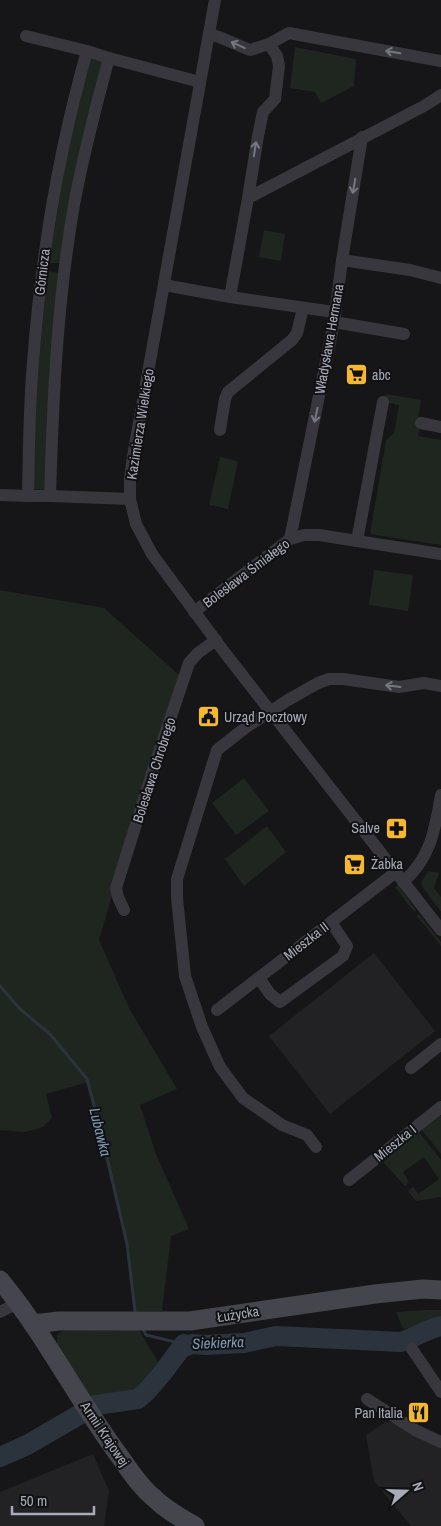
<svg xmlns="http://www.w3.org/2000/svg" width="441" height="1526" font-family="'Archivo Narrow',sans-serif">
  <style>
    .built { fill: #222225 }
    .green { fill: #1e261f }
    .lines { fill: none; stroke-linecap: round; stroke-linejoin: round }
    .stream { stroke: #2b343c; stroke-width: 3 }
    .river { stroke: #2b343c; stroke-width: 20 }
    .street { stroke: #37373d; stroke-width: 12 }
    .secondary { stroke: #45464d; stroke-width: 19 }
    .oneway { stroke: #757781 }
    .labels { text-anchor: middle; stroke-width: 4; stroke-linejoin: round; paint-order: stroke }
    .street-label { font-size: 14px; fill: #a7acb8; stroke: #111113 }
    .poi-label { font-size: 14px; fill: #a7acb8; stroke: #111113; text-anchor: start }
    .water-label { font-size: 15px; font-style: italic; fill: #7d99b4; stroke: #111113 }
  </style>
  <rect width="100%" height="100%" fill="#161618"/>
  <g class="built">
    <path d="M 374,953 L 435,1031 L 330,1114 L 269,1036 Z"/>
    <path d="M 386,1422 L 398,1423 L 441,1446 L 441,1526 L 411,1526 L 374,1481 L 366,1435 Z"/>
    <path d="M 93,1454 L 109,1491 L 104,1526 L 0,1526 L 0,1492 Z"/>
  </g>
  <g class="green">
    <path d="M 295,47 L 356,59 L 354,86 L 321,103 L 315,92 L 290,88 Z"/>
    <path d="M 91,59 L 102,62 L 60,263 L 49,263 L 71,130 Z"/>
    <path d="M 264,230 L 285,234 L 281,261 L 259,257 Z"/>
    <path d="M 49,271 L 58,273 L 44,490 L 34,489 L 34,402 L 48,272 Z"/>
    <path d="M 386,394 L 421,400 L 417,426 L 420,427 L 418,436 L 441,440 L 441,545 L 370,534 L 386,440 L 394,433 L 399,405 L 384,402 Z"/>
    <path d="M 220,457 L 238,461 L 228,509 L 209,505 Z"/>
    <path d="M 374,570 L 413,575 L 408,611 L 369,605 Z"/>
    <path d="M 0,590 L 104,608 L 180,676 L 136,813 L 99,940 L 129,1008 L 177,1089 L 140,1105 L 156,1154 L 189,1229 L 171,1236 L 162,1311 L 135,1311 L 127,1244 L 101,1142 L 88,1082 L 46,1094 L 52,1118 L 43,1127 L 25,1132 L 0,1130 Z"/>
    <path d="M 244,778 L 269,811 L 236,835 L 212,803 Z"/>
    <path d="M 267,826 L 286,852 L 244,886 L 225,859 Z"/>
    <path d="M 428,871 L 439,873 L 434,888 L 441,897 L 441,912 L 422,886 L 422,881 Z"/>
    <path d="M 398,885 L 416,910 L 414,912 L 395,887 Z"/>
    <path d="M 419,914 L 441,942 L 441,946 L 417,916 Z"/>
    <path d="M 440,1115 L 441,1117 L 441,1154 L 421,1129 Z"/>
    <path d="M 418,1131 L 441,1160 L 441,1197 L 416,1201 L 408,1191 L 413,1187 L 418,1194 L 439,1179 L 424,1157 L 403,1172 L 409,1182 L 405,1186 L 383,1162 Z"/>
    <path d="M 424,1310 L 441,1310 L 441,1321 L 403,1329 L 396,1312 Z"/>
    <path d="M 139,1330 L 158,1362 L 135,1390 L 90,1398 L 57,1348 L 57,1335 L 63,1331 Z"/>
  </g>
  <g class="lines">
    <g class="stream">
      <path d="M 0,986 L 20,1009 L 50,1034 L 87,1079 L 102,1136 L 127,1244 L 135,1311"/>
      <path d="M 143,1329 L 146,1335 L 184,1344"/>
    </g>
    <path class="river" d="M 0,1457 L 27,1445 L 96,1405 L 138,1399 L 147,1391 L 164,1371 L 184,1344 L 187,1346 L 192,1344 L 206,1345 L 244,1343 L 276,1336 L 401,1342 C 414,1338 429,1328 441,1326"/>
    <g class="street">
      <path d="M 215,0 L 133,456 L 130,478 L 130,499 L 136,524 L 152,554 L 225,653 L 441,930"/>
      <path d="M 209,34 L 219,37 L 250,50 L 269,44 L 289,33 L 441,61"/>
      <path d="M 26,36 L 87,51"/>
      <path d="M 87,51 L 109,58 C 96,106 83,156 74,205 C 57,302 53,399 50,496 L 28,496 C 29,451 29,407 33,362 C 41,257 58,153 87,51 Z"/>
      <path d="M 109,58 L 200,82"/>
      <path d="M 248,198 L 258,136 L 263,112 L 275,99 L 279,66 L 277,56 L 269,44"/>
      <path d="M 342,260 L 410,270 L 441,278"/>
      <path d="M 164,285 L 230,297 L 248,198 L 424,106 L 441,95"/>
      <path d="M 230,297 L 334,312"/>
      <path d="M 334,322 L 404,334"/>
      <path d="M 421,423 L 441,427"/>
      <path d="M 220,430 L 225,399 L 228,392 L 292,340 L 297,333 L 303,308"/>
      <path d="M 0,495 L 28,496"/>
      <path d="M 50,496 L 130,499"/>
      <path d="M 290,539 L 334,322 L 342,260 L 362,137"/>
      <path d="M 357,541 L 383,402"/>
      <path d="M 194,612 L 290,539 L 304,535 L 319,535 L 441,554"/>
      <path d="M 403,882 C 431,858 435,829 441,795"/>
      <path d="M 124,910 L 118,897 L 116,888 L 153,770 L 189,663 L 198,653 L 216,640"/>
      <path d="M 259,978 L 270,994 L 280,1002 L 343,956 L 347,946 L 331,922"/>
      <path d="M 217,1010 L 396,872"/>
      <path d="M 411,1068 L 441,1044"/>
      <path d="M 316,1147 L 307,1135 L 282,1125 L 243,1098 L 220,1067 L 202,1027 L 185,976 L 177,898 L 177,879 L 217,750 L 245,728 L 288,700 L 318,683 L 329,679 L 343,679 L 399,687 L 424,683 L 441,686"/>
      <path d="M 349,1180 L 441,1107"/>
      <path d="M 0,1312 L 18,1303"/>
      <path d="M 412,1349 L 441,1392"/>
      <path d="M 367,1399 L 415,1430 L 441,1442"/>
    </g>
    <g class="secondary">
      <path d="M 0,1280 C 45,1334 76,1397 118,1454 C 129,1469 139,1486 154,1498 C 166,1510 181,1518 195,1526"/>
      <path d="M 33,1324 L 59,1321 L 190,1321 L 375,1294 L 423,1289 L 441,1290"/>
    </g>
  </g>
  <defs><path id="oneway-shaft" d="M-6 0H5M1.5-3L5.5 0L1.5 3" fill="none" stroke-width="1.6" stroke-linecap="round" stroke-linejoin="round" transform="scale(1.25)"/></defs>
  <g class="oneway">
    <use href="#oneway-shaft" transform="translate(238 45) rotate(-156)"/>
    <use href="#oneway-shaft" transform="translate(393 52) rotate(-170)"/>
    <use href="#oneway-shaft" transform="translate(255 149) rotate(-81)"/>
    <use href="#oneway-shaft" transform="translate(354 186) rotate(100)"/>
    <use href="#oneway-shaft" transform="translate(316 415) rotate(102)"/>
    <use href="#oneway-shaft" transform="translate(393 686) rotate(-173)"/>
  </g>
  <defs>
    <symbol id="supermarket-square" viewBox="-11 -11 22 22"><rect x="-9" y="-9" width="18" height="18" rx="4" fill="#f6b82f" stroke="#111113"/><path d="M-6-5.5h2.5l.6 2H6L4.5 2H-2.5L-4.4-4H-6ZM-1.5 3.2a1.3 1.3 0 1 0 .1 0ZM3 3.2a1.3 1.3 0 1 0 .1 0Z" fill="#111"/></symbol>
    <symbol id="civic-square" viewBox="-11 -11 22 22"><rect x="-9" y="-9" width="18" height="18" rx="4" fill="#f6b82f" stroke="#111113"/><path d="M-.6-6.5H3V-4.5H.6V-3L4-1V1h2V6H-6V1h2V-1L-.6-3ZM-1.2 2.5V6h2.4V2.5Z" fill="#111"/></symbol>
    <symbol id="pharmacy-square" viewBox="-11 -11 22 22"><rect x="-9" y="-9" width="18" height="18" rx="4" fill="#f6b82f" stroke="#111113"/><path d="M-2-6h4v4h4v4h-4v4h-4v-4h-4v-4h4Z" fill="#111"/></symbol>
    <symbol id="restaurant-square" viewBox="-11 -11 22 22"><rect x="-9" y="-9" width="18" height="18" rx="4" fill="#f6b82f" stroke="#111113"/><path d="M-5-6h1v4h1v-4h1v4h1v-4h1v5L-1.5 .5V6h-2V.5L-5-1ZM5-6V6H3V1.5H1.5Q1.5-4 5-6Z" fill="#111"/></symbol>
  </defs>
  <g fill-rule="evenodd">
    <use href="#supermarket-square" x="344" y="362" width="25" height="25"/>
    <use href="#civic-square" x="196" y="704" width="25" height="25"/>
    <use href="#pharmacy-square" x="384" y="816" width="25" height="25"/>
    <use href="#supermarket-square" x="342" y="852" width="25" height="25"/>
    <use href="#restaurant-square" x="406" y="1400" width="25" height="25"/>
  </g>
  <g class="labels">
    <g class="street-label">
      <text transform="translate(42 272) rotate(-83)" y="5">Górnicza</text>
      <text transform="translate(329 339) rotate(-80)" y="5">Władysława Hermana</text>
      <text transform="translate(140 424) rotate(-81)" y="5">Kazimierza Wielkiego</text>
      <text transform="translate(246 573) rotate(-37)" y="5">Bolesława Śmiałego</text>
      <text transform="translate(154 770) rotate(-72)" y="5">Bolesława Chrobrego</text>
      <text transform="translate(306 941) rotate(-38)" y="5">Mieszka II</text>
      <text transform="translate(395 1143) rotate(-39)" y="5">Mieszka I</text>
      <text transform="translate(238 1314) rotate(-9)" y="5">Łużycka</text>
      <text transform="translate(105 1434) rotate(56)" y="5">Armii Krajowej</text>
    </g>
    <g class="poi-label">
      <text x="372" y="380">abc</text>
      <text x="224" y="722">Urząd Pocztowy</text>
      <text x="380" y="833" text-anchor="end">Salve</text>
      <text x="371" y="869">Żabka</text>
      <text x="403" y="1418" text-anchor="end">Pan Italia</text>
    </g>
    <g class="water-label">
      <text transform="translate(100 1132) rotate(76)" y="5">Lubawka</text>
      <text transform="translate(218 1343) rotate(-2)" y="5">Siekierka</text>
    </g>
  </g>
  <g transform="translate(406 1491) rotate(70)" stroke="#111113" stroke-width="4" paint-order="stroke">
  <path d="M0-4L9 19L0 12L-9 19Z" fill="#a7acb8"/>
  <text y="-8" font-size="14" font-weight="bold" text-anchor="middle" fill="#a7acb8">N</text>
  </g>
  <path d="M12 1506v8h82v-8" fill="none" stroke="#a7acb8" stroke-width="2.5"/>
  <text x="20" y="1506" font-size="15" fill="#a7acb8" stroke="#111113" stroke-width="4" paint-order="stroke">50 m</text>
</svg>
